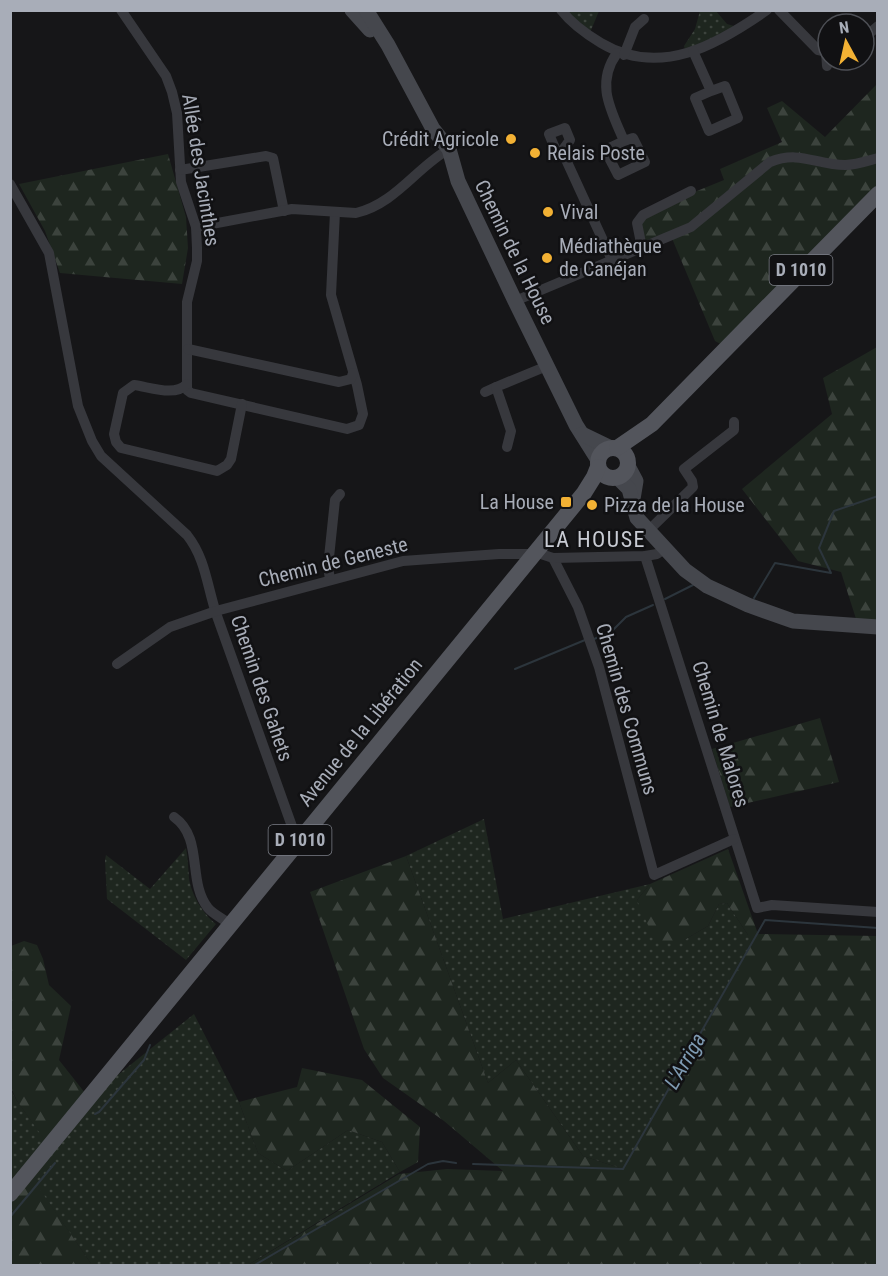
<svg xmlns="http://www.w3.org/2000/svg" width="888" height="1276" font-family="'Roboto Condensed',sans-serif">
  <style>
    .green { fill: url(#green-dots) }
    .forest { fill: url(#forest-firs) }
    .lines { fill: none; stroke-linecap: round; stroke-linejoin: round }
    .stream { stroke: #2c353c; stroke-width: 2 }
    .street { stroke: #37383d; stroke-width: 10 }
    .secondary { stroke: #45474d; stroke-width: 15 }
    .primary { stroke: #53555c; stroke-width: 16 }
    .poi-dot { fill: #f2b134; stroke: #111113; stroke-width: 2 }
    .labels { text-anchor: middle; stroke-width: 5; stroke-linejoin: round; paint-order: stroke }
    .shield { fill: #111113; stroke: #7b7e86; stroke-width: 1.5 }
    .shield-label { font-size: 18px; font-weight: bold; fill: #a8adb8 }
    .poi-label { font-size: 20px; fill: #a8adb8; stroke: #111113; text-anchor: start }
    .street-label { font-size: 20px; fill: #a8adb8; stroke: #111113 }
    .water-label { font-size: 21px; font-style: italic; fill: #7f9bb3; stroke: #111113 }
    .quarter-label { font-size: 22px; letter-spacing: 1.5px; fill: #c9ccd4; stroke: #111113 }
  </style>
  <defs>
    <pattern id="green-dots" width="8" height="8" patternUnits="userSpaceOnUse" patternTransform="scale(1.5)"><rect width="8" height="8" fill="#1e261f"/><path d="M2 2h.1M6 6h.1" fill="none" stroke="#3c433d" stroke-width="1.8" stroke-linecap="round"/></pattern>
    <pattern id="forest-firs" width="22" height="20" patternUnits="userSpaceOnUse" patternTransform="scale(1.5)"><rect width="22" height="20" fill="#1e261f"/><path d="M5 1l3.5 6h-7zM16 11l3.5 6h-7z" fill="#3c433d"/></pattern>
  </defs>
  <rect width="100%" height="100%" fill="#161618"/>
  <g class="green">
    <path d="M 561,11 L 599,11 L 589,35 Z"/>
    <path d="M 700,11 L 716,11 L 727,24 L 741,28 L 686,53 L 684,46 L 695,29 Z"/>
    <path d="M 484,819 L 503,919 L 650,884 L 637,900 L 641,907 L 684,940 L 708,926 L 719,904 L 727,903 L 748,935 L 758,934 L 623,1169 L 583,1156 L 516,1060 L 488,1083 L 406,856 Z"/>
    <path d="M 186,848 C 188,858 188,867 189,878 C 191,894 203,914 216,924 L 186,960 L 107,899 L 105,860 L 106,855 L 150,889 Z"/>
    <path d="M 194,1014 L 239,1102 L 258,1153 L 287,1171 L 348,1130 L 382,1142 L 400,1172 L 248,1265 L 92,1265 L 28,1173 L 11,1194 L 10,1088 L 17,1101 L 49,1145 L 89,1098 Z"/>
  </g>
  <g class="forest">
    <path d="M 877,84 L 877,194 L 726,347 L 715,341 L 671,236 L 642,248 L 637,223 L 692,193 L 724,180 L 720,169 L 782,142 L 767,108 L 782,101 L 825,137 Z"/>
    <path d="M 168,154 L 186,217 L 188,248 L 182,284 L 60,273 L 45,231 L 19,184 Z"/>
    <path d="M 877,347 L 877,627 L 858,625 L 841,572 L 798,561 L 742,489 L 832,414 L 823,378 Z"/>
    <path d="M 820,718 L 839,782 L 730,807 L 712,749 Z"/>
    <path d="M 728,849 L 758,934 L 877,936 L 877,1265 L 248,1265 L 399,1174 L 447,1169 L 503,1171 L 444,1121 L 383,1078 L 364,1049 L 310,892 L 406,856 L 488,1083 L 516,1060 L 583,1156 L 623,1169 L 757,935 L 748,935 L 727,903 L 719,904 L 708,926 L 684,940 L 662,944 L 651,932 L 637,900 L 650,884 Z"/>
    <path d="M 24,941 L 37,945 L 43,959 L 49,985 L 71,1006 L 59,1060 L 89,1098 L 49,1146 L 17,1101 L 11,1088 L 11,946 Z"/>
    <path d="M 302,1068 L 362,1080 L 420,1127 L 418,1162 L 400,1172 L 382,1142 L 348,1130 L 287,1171 L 258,1153 L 239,1102 L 297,1087 Z"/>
    <path d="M 28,1172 L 92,1265 L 11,1266 L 11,1194 Z"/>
  </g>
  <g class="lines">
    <g class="stream">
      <path d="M 754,598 L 775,563 L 831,573 L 819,548 L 834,511 L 878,496"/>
      <path d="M 665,599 L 693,585"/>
      <path d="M 594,639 L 611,632 L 626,617 L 653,605"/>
      <path d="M 515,669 L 585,640"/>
      <path d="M 95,1114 L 99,1112 L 144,1060 L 150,1045"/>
      <path d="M 473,1164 L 623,1169 L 765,920 L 878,928"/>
      <path d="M 10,1217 L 55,1163"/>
      <path d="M 253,1266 L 428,1164 L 443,1161 L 456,1163"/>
    </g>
    <g class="street">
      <path d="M 121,10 L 166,76 L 172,92 L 177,113 L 181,182 L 196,227 L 197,248 L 197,261 L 187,302 L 187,390 L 191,393 L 347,429 L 359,425 L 363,414 L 357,385 L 331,295 L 335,212"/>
      <path d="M 561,10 C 572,24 586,34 601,43 C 660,78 717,45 767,10"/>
      <path d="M 779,10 L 818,50 L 828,52"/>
      <path d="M 864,38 L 878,26"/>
      <path d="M 693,51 L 711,91 L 725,86 L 738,118 L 709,131 L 695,98 L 711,91"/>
      <path d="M 826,52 L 827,66"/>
      <path d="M 617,53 C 595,84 611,110 624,141 L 605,150 L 618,175 L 645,162 L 633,138 L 624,141"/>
      <path d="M 624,55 L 635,27 L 644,19"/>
      <path d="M 562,151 L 557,153 L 549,134 L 565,128 L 570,140 L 562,151 L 612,260"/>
      <path d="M 180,170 L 266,156 L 273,158 L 284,211"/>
      <path d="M 10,184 L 49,253 L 78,406 L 92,441 L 101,456 L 187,535 C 206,559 207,587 217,616 C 242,688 268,760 294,832 L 295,846"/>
      <path d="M 196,227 L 292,209 L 356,213 C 395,204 417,167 449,149"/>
      <path d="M 642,248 L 637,223 L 643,215 L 691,191"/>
      <path d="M 515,301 L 691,227 L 770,162 C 800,150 816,165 845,165 C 856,165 867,161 878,158"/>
      <path d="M 188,349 L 339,382 L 351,379 L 353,373"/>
      <path d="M 187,384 C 175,397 150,387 134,385 L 123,393 L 114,434 L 116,442 L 121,448 L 217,471 L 227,465 L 231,459 L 242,404"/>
      <path d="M 485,392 L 496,387"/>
      <path d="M 507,447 L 511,431 L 496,387 L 547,366"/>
      <path d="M 648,531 L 693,487 L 692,481 L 684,469 L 734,430 L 734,422"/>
      <path d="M 645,556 L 757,908 L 772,905 L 878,912"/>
      <path d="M 553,558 L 578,607 L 599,667 L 654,875 L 734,839"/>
      <path d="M 330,579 L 328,567 L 335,500 L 340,494"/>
      <path d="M 117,664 L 170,627 L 216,611 L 403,561 L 499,554 L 541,554 L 553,558 L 645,556 L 657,554 L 664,549"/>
      <path d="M 174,817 C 204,838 187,882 208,908 C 214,915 224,919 231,925"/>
    </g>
    <g class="secondary">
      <path d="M 352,10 L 370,30"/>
      <path d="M 366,10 L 388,45 L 433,129 L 449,149 L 458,181 L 515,301 L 576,425 L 598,460"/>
      <path d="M 582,434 L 611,448"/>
      <path d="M 628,466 L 636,481 L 633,499"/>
      <path d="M 618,478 L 629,489 L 637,518 L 685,570 L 707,586 L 748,605 L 793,621 L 878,627"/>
    </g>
    <g class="primary">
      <circle cx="613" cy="463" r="15"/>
      <path d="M 617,448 L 652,424 L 878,194"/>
      <path d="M 10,1194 L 584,493 L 594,477 L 598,467"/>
    </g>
  </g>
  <g class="poi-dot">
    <circle cx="511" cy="139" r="6"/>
    <circle cx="535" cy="153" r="6"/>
    <circle cx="548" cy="212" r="6"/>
    <circle cx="547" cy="258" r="6"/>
    <rect x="560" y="496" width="12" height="12" rx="3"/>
    <circle cx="592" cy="505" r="6"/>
  </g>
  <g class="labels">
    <g class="shield">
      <rect x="769.5" y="255" width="63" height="30" rx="4.5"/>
      <rect x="268.5" y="825" width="63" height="30" rx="4.5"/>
    </g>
    <g class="shield-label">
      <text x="801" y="276">D 1010</text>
      <text x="300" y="846">D 1010</text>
    </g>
    <g class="poi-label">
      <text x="499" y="146" text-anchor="end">Crédit Agricole</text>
      <text x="547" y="160">Relais Poste</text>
      <text x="560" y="219">Vival</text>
      <text x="559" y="253">Médiathèque<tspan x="559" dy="23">de Canéjan</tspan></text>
      <text x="554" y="509" text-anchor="end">La House</text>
      <text x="604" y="512">Pizza de la House</text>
    </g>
    <g class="street-label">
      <text transform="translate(201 170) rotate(81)" y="7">Allée des Jacinthes</text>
      <text transform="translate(515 252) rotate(64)" y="7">Chemin de la House</text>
      <text transform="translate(333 562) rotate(-14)" y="7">Chemin de Geneste</text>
      <text transform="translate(262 688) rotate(71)" y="7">Chemin des Gahets</text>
      <text transform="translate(627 709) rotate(74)" y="7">Chemin des Communs</text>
      <text transform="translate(360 732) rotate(-51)" y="7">Avenue de la Libération</text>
      <text transform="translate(721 734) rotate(73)" y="7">Chemin de Malores</text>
    </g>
    <g class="water-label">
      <text transform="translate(685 1061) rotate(-60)" y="7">L'Arriga</text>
    </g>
    <g class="quarter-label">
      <text x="595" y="547">LA HOUSE</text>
    </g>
  </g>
  <rect width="888" height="1276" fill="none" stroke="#a8adb8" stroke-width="24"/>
  <g transform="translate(846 42) rotate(352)"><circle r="28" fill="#111113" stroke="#4d4f55" stroke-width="1.5"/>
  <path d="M0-4.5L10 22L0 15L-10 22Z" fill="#f2b134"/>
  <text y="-9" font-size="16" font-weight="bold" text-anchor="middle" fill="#a8adb8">N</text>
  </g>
</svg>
